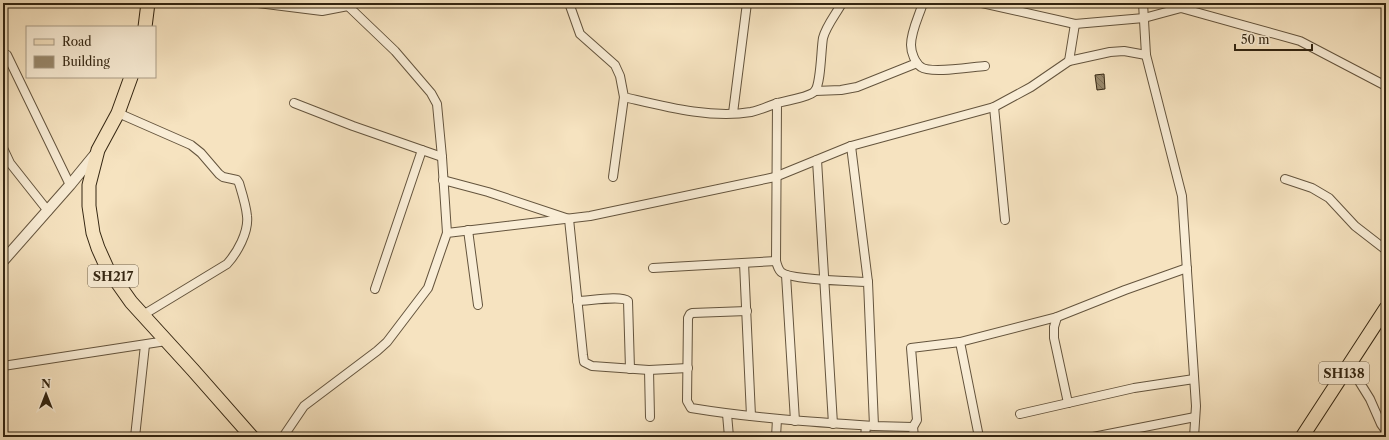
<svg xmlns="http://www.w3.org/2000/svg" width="1389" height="440" font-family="'Libre Caslon Text',serif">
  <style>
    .building { fill: url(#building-back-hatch); stroke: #332511 }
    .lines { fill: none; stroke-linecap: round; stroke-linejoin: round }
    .minor-casing { stroke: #64543d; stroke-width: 10 }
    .tertiary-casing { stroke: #64543d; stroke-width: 12 }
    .primary-casing { stroke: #332511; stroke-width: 15 }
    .minor { stroke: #f9edd6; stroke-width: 8 }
    .tertiary { stroke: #f9edd6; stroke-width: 10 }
    .primary { stroke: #f6e3c0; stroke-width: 13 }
    .labels { text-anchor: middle; stroke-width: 3; stroke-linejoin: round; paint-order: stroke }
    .shield { fill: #f9edd6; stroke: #6e614c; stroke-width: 1 }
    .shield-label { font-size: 13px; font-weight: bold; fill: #332511 }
  </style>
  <defs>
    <pattern id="building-back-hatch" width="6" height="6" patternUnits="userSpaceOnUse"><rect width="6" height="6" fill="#98886c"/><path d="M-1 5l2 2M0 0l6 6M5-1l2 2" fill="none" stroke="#7d6f57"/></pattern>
  </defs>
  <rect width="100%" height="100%" fill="#f6e3c0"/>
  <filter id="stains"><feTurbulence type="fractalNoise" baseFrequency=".005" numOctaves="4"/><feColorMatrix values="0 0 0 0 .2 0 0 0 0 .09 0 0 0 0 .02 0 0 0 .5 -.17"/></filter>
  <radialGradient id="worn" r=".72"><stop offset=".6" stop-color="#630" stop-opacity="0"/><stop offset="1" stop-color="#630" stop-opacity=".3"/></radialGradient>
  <path class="building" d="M 1104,74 L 1105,89 L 1097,90 L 1095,75 Z"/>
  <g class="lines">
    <defs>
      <g id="minor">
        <path d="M 258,3 L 322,11 L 348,6"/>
        <path d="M 347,3 L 348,6 L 395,51 L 431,93 L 437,104 L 442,157 L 447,233"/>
        <path d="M 569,3 L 580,34 L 615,65 L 620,76 L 624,97 C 663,106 710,119 751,112 C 760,110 769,106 777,103"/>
        <path d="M 842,3 C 836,14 826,26 823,38 C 821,49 821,83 815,91 C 810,97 785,101 777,103 L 776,261 C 777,265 779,270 781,272 C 789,280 854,281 868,282 L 874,426 L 913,427 L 914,437"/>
        <path d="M 923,3 C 919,16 911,31 911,45 C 911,52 915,63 921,67 C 931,74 971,67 985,66"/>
        <path d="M 982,3 L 1075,24 L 1144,18 L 1181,8 L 1300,41 L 1386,86"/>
        <path d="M 1143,3 L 1146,55 L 1182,196 L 1196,406 L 1194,437"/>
        <path d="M 7,55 L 70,185"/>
        <path d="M 1069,61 L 1110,52 L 1124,51 L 1146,55"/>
        <path d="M 815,91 L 841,90 L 857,87 L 917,63"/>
        <path d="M 294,103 L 353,126 L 442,157"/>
        <path d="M 994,107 L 1005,220"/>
        <path d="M 118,113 L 191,145 L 201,153 L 219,174 L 223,177 L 237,180 L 239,183 C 242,193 246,205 247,216 C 249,232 237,253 227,264 L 143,315"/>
        <path d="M 733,113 L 747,3"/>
        <path d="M 851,146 L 868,282"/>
        <path d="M 3,148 L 10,163 L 48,211"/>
        <path d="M 817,160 L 833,424"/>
        <path d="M 613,177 L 624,97"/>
        <path d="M 1285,179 L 1312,188 L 1329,198 L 1355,226 L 1386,250"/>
        <path d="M 443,180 L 488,192 L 569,219 L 583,355 L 584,362 L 592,366 L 649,370 L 688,368"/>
        <path d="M 468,230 L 478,305"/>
        <path d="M 744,263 L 751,416"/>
        <path d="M 653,268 L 776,261"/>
        <path d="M 786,275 L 795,421"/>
        <path d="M 375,289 L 422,150"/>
        <path d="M 577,301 C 588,301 621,295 628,301 L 630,369"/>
        <path d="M 747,311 L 692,313 L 690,314 L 688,318 L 687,401 L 691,408 C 752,418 812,422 874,426"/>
        <path d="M 1057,317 L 1054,327 L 1054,338 L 1068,403"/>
        <path d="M 1349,365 L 1370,399 L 1381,424 L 1386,431"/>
        <path d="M 3,366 L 166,341"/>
        <path d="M 649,370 L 650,417"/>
        <path d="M 727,414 L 729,437"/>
        <path d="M 1020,414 L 1134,388 L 1194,379"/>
        <path d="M 913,427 L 917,420 L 911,348 L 960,342"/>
        <path d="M 135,437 L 145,345"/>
        <path d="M 283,437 L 304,406 L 377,351 L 387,342 L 428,288 L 447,233 L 590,216 L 775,177 L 851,146 L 994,107 L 1031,87 L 1069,61 L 1075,24"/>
        <path d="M 776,437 L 777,419"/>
        <path d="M 865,437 L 866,426"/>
        <path d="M 979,437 L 960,342 L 1057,317 L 1125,290 L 1187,268"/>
        <path d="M 1093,437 L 1195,417"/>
      </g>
      <path id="tertiary" d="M 3,261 L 70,185 L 97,152"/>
      <g id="primary">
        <path d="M 145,27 L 148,3"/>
        <path d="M 131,77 L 118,113 L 98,150 L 89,185 L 89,206 L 93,233 L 98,248 L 107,268 L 131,302 L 193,370 L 252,437"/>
        <path d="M 1302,437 L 1386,308"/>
      </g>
    </defs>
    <use href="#minor" class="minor-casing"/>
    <use href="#tertiary" class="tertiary-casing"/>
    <use href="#primary" class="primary-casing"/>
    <use href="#minor" class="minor"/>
    <use href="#tertiary" class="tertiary"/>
    <use href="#primary" class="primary"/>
  </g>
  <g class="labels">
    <g class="shield">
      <rect x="88" y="265" width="50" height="22" rx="3"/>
      <rect x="1319" y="362" width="50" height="22" rx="3"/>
    </g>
    <g class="shield-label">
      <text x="113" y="281">SH217</text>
      <text x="1344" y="378">SH138</text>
    </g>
  </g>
  <rect width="1389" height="440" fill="none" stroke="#f6e3c0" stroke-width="16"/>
  <rect x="4" y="4" width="1381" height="432" fill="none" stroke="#332511" stroke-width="2"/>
  <rect x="8" y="8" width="1373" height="424" fill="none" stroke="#332511"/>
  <rect x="26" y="26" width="130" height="52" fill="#f9edd6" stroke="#aa9d87"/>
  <rect x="34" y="39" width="20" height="6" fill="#f6e3c0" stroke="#aa9d87"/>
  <text x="62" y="46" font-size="12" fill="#332511">Road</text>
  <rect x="34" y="56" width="20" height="12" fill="#98886c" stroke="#aa9d87"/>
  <text x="62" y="66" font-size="12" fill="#332511">Building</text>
  <g transform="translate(46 394)" stroke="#f9edd6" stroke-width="3" paint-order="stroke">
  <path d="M0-3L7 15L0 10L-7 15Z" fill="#332511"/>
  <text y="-6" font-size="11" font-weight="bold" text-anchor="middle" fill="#332511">N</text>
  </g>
  <path d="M1235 44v6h77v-6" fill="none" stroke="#332511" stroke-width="2"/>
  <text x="1241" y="44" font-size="12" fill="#332511" stroke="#f9edd6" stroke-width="3" paint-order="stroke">50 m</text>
  <rect width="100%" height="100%" filter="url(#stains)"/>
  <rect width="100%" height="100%" fill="url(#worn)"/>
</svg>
